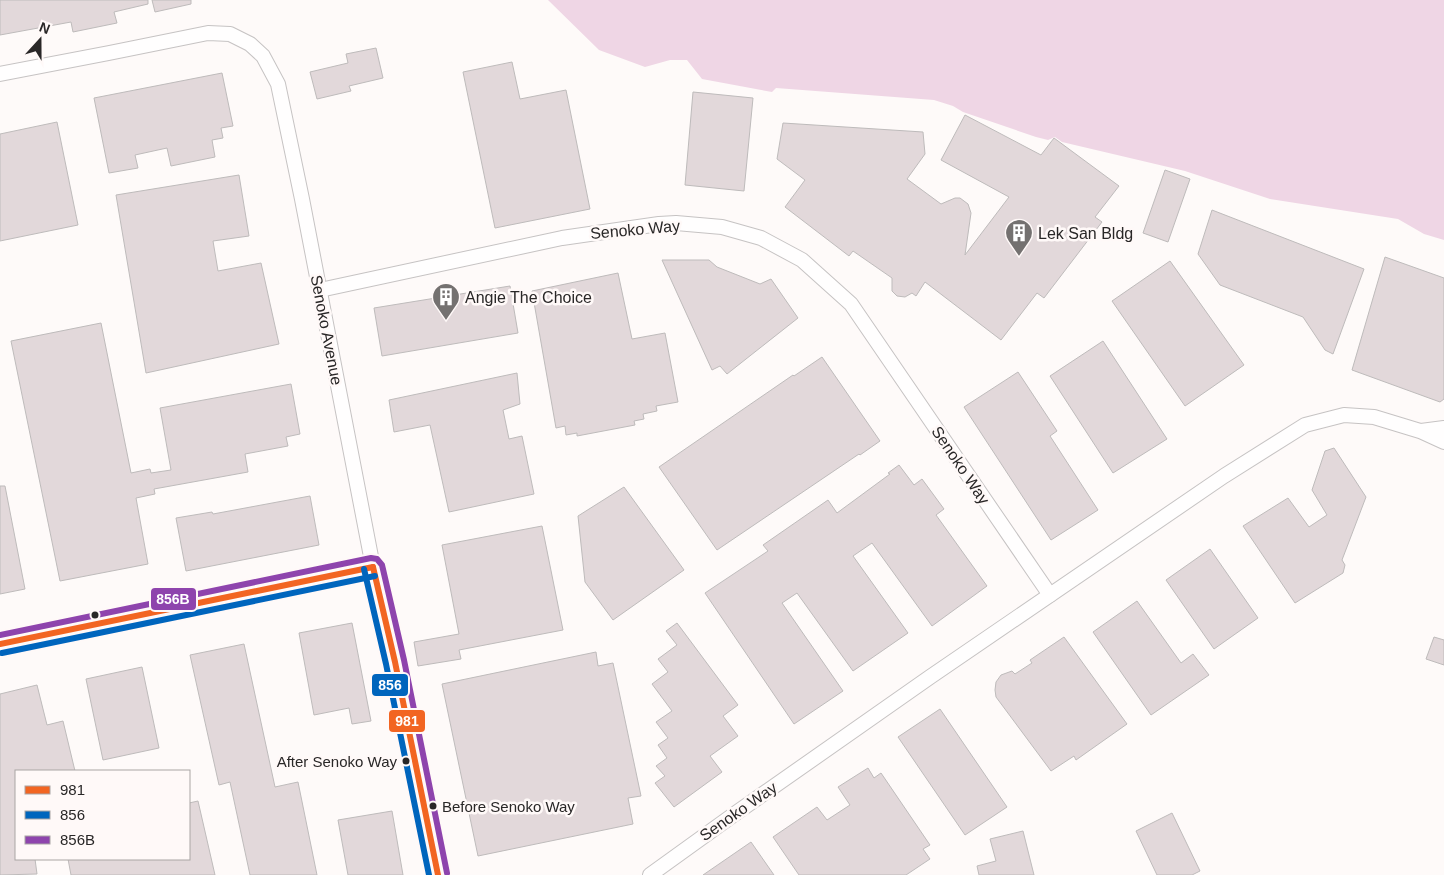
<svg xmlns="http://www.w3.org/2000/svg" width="1444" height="875" font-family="Helvetica,sans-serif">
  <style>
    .water { fill: #efd6e5 }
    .building { fill: #e2d8da; stroke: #bebbbb }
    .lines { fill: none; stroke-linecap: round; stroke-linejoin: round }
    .street-casing { stroke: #c6c3c3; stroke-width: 16 }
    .street { stroke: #fffefe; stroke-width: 14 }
    .bus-1-casing { stroke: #fff9f8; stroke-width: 10 }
    .bus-2-casing { stroke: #fff9f8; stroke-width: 10 }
    .bus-3-casing { stroke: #fff9f8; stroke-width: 10 }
    .bus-1 { stroke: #f26522; stroke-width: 6 }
    .bus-2 { stroke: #0065bd; stroke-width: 6 }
    .bus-3 { stroke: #8e44ad; stroke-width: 6 }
    .bus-dot { fill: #292727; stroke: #fff9f8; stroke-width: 2 }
    .labels { text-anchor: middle; stroke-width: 5; stroke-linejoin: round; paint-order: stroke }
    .bus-label { font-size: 15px; fill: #292727; stroke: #fff9f8; text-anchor: end }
    .street-label { font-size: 16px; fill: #292727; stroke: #fff9f8 }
    .poi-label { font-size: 16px; fill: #292727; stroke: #fff9f8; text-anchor: start }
    .line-badge { stroke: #fff9f8; stroke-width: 2 }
    .badge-label { font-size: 14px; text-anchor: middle; font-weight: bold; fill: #fff }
  </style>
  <rect width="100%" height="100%" fill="#fefaf9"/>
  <path class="water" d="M 548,0 L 1444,0 L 1444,240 L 1424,234 L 1398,219 L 1270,199 L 1185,171 L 1062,142 L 1055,137 L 1048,140 L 1036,137 L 963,112 L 953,106 L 934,100 L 776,88 L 772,92 L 702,79 L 687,60 L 670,60 L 645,67 L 599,50 Z"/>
  <g class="building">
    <path d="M 0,0 L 148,0 L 148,4 L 114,12 L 117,23 L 73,32 L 71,22 L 0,35 Z"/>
    <path d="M 152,0 L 191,0 L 191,4 L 155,12 Z"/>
    <path d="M 376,48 L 383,78 L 349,86 L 351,91 L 317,99 L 310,72 L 348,63 L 346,54 Z"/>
    <path d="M 512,62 L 520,99 L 566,90 L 590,209 L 495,228 L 463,72 Z"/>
    <path d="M 222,73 L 233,126 L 221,128 L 223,138 L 212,140 L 215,157 L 171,166 L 167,148 L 135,155 L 138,168 L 109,173 L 94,98 Z"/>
    <path d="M 693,92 L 753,98 L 744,191 L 685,185 Z"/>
    <path d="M 965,115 L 1041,155 L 1054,138 L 1119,186 L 1095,217 L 1102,222 L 1044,298 L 1037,293 L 1001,340 L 925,282 L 916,296 L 912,293 L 905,297 L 897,296 L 892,291 L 892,278 L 853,251 L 849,256 L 785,207 L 805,180 L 777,159 L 783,123 L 923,132 L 925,154 L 907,179 L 941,204 L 955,198 L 960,198 L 968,204 L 971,213 L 965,255 L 1009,197 L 941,160 Z"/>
    <path d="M 57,122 L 78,225 L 0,241 L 0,134 Z"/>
    <path d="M 1165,170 L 1190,179 L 1168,242 L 1143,233 Z"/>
    <path d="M 239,175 L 249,236 L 213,241 L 218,271 L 261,263 L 279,344 L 146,373 L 116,195 Z"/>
    <path d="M 1212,210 L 1364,269 L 1333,354 L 1325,350 L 1303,317 L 1220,285 L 1198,254 Z"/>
    <path d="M 1385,257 L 1444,278 L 1444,399 L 1440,402 L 1352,370 Z"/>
    <path d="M 662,260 L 709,260 L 717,267 L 760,284 L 771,279 L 798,318 L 727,374 L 720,366 L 712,370 Z"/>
    <path d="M 1170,261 L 1244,365 L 1185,406 L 1112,301 Z"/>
    <path d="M 618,273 L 632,339 L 665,333 L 678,402 L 656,406 L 657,411 L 643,414 L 644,419 L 634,421 L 635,425 L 577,436 L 577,433 L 566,435 L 565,426 L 556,428 L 532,291 Z"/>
    <path d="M 510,286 L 518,333 L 382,356 L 374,308 Z"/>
    <path d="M 101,323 L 131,473 L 150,469 L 151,473 L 171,470 L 160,408 L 291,384 L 300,434 L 286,437 L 288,446 L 245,454 L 248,472 L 154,489 L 155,494 L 136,498 L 148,564 L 60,581 L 11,341 Z"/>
    <path d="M 1103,341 L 1167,439 L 1113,473 L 1050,376 Z"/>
    <path d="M 822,357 L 880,441 L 860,455 L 859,454 L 717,550 L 659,467 L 793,375 L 794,376 Z"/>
    <path d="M 1018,372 L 1057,431 L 1050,436 L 1098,510 L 1051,540 L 964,407 Z"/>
    <path d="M 517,373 L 520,404 L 503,410 L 509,439 L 522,436 L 534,494 L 449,512 L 430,425 L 394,432 L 389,400 Z"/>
    <path d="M 1334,448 L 1366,497 L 1342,560 L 1345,565 L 1343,573 L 1295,603 L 1243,526 L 1288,498 L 1309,527 L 1327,515 L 1312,490 L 1325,451 Z"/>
    <path d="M 899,465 L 914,485 L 922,479 L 944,509 L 936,515 L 987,586 L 932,626 L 872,543 L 853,556 L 908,633 L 853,671 L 797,593 L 782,603 L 843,691 L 794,724 L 705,593 L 768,551 L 763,545 L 828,500 L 837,513 L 890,474 L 888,473 Z"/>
    <path d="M 0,486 L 5,486 L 25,589 L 0,594 Z"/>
    <path d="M 624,487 L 684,570 L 613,620 L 585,582 L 578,516 Z"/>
    <path d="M 310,496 L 319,545 L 186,571 L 176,518 L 212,512 L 213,514 Z"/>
    <path d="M 542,526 L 563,630 L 459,650 L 461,659 L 418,666 L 414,642 L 459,634 L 442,545 Z"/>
    <path d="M 1210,549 L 1258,618 L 1214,649 L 1166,580 Z"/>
    <path d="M 1137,601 L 1181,663 L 1193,654 L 1209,675 L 1151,715 L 1093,632 Z"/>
    <path d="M 352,623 L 371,721 L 352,724 L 349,708 L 314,715 L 299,633 Z"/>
    <path d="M 677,623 L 738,705 L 723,716 L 738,736 L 710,756 L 722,772 L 674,807 L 655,783 L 665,776 L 656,766 L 667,758 L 658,745 L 668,738 L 656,722 L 672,711 L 652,684 L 668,672 L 658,659 L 677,645 L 666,631 Z"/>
    <path d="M 1064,637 L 1127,724 L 1076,760 L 1074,756 L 1051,771 L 996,697 L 995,690 L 996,682 L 1001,675 L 1012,671 L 1015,674 L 1032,663 L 1030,660 Z"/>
    <path d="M 1434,637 L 1444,640 L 1444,665 L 1426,659 Z"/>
    <path d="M 244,644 L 275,787 L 298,782 L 317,875 L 250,875 L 230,782 L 219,785 L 190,655 Z"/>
    <path d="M 596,652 L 598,666 L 613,663 L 641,796 L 628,798 L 633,824 L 478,856 L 442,684 Z"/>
    <path d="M 142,667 L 159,748 L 103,760 L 86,679 Z"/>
    <path d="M 37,685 L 47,725 L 63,721 L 75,771 L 16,771 L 16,859 L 35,859 L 37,874 L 0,875 L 0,694 Z"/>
    <path d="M 940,709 L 1007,807 L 965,835 L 898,737 Z"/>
    <path d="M 868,768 L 874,778 L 881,773 L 930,845 L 923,849 L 930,859 L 906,875 L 799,875 L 773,837 L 817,807 L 827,820 L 850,805 L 838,787 Z"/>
    <path d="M 198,801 L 215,875 L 71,875 L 68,859 L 189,859 L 189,803 Z"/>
    <path d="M 392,811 L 403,875 L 348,875 L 338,820 Z"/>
    <path d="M 1172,813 L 1200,871 L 1192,875 L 1157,875 L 1136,831 Z"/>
    <path d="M 1023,831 L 1034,875 L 979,875 L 977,866 L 996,861 L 990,839 Z"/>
    <path d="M 751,842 L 774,875 L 703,875 Z"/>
  </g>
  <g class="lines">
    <defs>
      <g id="street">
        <path d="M 0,74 L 109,53 L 208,33 L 230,34 L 250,44 L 263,56 L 278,84 L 302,199 L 373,567 L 395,662 L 438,875"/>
        <path d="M 320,290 L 562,238 L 659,224 L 676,223 L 722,227 L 761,238 L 802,260 L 851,304 L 1050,595"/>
        <path d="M 1421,431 L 1444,428"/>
        <path d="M 0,644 L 373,567"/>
        <path d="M 650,875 L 736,813 L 930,677 L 1224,476 L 1305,425 L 1344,415 L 1374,417 L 1420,431 L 1444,442"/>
      </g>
    </defs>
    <use href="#street" class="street-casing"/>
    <use href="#street" class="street"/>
    <defs>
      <g id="bus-1">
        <path d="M 373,567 L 395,662 L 438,875"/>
        <path d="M 0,644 L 373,567"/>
      </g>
      <g id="bus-2">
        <path d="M 364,569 L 386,664 L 429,875"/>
        <path d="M 2,653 L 375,576"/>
      </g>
      <path id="bus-3" d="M 0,635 L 371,558 L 377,559 L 382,565 L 404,660 L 447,873"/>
    </defs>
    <use href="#bus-1" class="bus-1-casing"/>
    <use href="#bus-2" class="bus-2-casing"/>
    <use href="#bus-3" class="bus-3-casing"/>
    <use href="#bus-1" class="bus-1"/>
    <use href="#bus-2" class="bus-2"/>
    <use href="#bus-3" class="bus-3"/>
  </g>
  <defs>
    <symbol id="building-pin" viewBox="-11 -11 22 30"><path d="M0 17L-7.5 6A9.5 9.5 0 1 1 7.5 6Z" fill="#747170" stroke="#fff9f8"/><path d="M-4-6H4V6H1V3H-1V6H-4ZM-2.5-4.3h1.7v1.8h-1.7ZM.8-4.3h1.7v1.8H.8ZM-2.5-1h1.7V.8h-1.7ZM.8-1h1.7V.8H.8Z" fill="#fff"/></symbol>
  </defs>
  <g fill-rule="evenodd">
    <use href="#building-pin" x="1003" y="217" width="32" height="43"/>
    <use href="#building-pin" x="430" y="281" width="32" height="43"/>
  </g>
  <g class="bus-dot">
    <circle cx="95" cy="615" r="4.5"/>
    <circle cx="406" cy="761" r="4.5"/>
    <circle cx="433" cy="806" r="4.5"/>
  </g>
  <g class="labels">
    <g class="bus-label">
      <text x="397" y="767">After Senoko Way</text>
      <text x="442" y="812" text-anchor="start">Before Senoko Way</text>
    </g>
    <g class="street-label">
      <text transform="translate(635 229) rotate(-5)" y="6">Senoko Way</text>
      <text transform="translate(327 330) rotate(79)" y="6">Senoko Avenue</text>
      <text transform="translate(961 465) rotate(56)" y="6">Senoko Way</text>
      <text transform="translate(738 811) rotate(-35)" y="6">Senoko Way</text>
    </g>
    <g class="poi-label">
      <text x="1038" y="239">Lek San Bldg</text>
      <text x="465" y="303">Angie The Choice</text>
    </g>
  </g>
  <g class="line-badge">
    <rect x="150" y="587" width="47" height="24" rx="5" fill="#8e44ad"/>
    <rect x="371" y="673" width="38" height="24" rx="5" fill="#0065bd"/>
    <rect x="388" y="709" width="38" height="24" rx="5" fill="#f26522"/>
  </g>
  <g class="badge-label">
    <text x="173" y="604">856B</text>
    <text x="390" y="690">856</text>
    <text x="407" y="726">981</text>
  </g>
  <rect x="15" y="770" width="175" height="90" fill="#fff9f8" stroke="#a9a5a4"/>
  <rect x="25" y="786" width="25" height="8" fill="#f26522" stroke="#a9a5a4"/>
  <text x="60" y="795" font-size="15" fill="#292727">981</text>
  <rect x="25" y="811" width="25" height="8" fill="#0065bd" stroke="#a9a5a4"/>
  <text x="60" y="820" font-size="15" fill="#292727">856</text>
  <rect x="25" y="836" width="25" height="8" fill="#8e44ad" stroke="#a9a5a4"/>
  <text x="60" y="845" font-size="15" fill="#292727">856B</text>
  <g transform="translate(40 40) rotate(21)" stroke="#fff9f8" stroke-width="4" paint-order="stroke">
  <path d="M0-4L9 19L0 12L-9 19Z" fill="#292727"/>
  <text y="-8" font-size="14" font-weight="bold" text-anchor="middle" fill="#292727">N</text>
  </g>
</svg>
